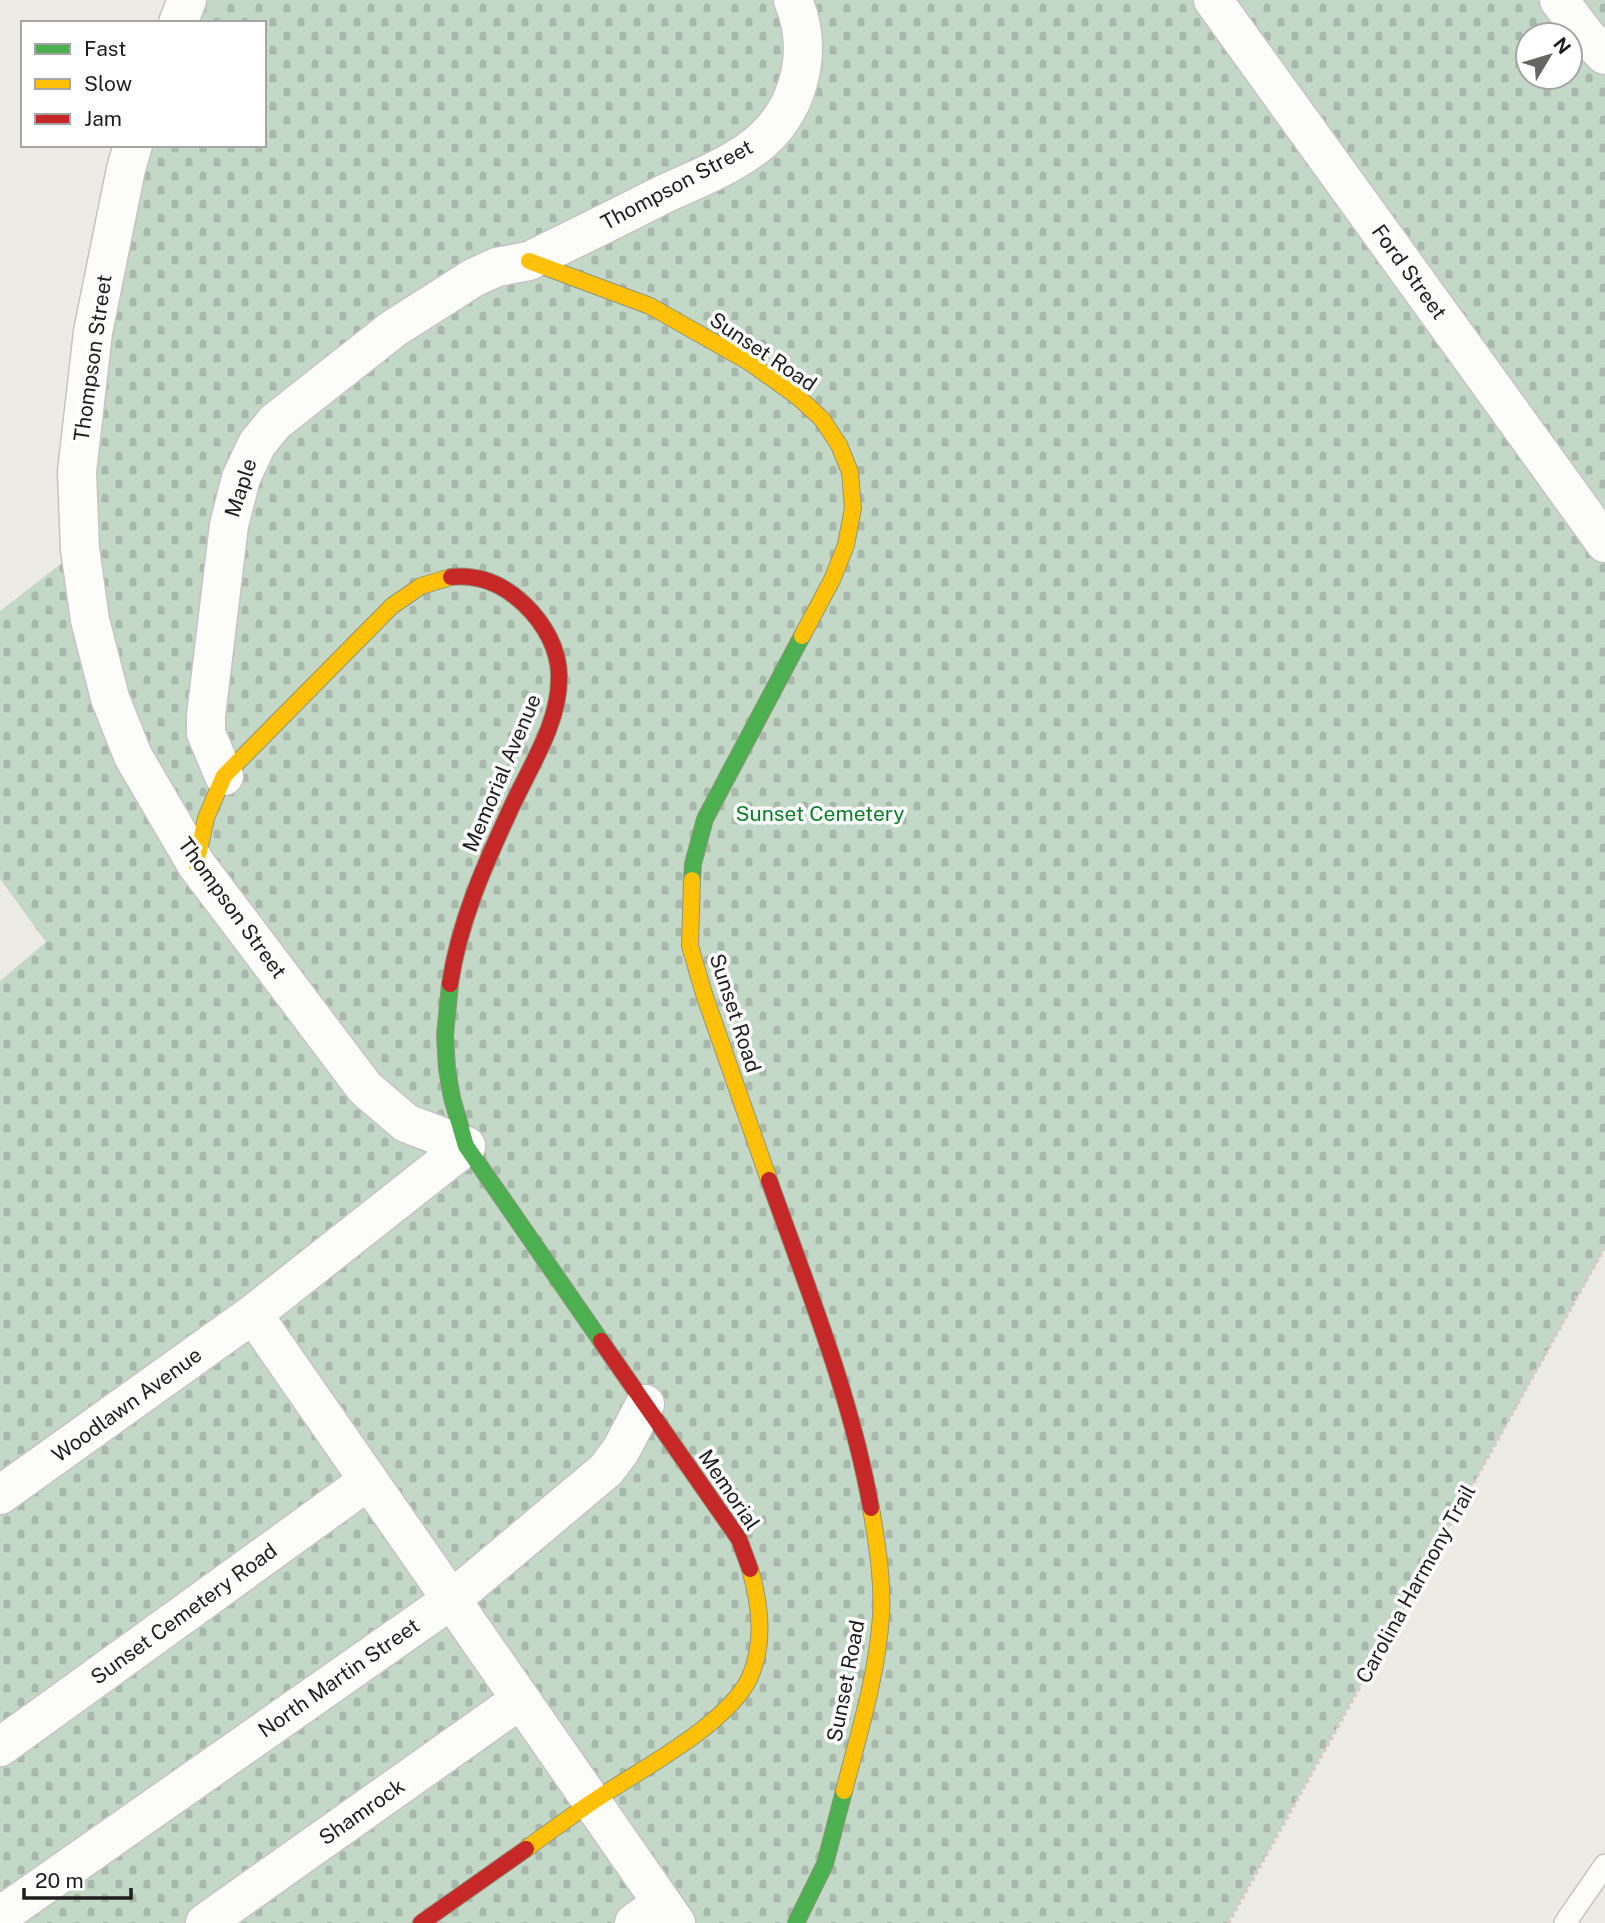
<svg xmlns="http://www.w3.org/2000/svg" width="1605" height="1923" font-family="'Public Sans',sans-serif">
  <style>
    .cemetery { fill: url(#cemetery-stones); fill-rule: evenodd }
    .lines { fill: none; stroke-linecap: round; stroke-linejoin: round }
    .lane-casing { stroke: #c5c4c2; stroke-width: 24 }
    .street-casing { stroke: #c5c4c2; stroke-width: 41 }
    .fast-casing { stroke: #90967e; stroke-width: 18 }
    .slow-casing { stroke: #90967e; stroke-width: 18 }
    .jam-casing { stroke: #90967e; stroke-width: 18 }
    .path { stroke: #d7cbc6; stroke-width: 4.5; stroke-dasharray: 3.5 3.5; stroke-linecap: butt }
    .lane { stroke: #fcfcfb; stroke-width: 21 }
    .street { stroke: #fcfcfb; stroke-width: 38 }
    .fast { stroke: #4caf50; stroke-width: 16 }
    .slow { stroke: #ffc107; stroke-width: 16 }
    .jam { stroke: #c62828; stroke-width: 16 }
    .labels { text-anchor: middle; stroke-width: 7; stroke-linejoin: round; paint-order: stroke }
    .street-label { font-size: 21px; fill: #1e1e1e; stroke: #fff }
    .park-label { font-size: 21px; fill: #087f27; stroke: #fff }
  </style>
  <defs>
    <pattern id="cemetery-stones" width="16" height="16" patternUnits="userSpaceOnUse" patternTransform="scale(1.75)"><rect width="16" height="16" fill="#c4d8c8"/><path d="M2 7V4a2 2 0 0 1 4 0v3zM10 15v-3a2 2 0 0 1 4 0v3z" fill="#a8b9ab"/></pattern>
  </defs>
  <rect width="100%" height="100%" fill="#ecebe6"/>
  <path class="cemetery" d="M 187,0 L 1605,0 L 1605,1248 L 1228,1923 L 0,1923 L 0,981 L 46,942 L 0,879 L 0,611 L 80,549 L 133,145 L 264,145 L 264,23 L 178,23 ZM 1528,35 L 1570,35 L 1570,77 L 1528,77 Z"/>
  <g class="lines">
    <defs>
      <path id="lane" d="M 1565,1923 L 1605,1865"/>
      <g id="street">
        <path d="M 1213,0 L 1605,543"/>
        <path d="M 1559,0 L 1586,36 L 1605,55"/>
        <path d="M 178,23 L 187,0"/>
        <path d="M 133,145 L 126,169 L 93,332 L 77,472 L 80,549 L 90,620 L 110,698 L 133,756 L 196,864 L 365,1088 L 406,1123 L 466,1146"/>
        <path d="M 224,776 L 206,733 L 206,716 L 229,525 L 241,478 L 257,444 L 275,422 L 393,329 L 473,278 L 497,267 L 529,261 C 572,240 615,219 658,197 C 689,182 725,169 753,148 C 799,114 815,52 793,0"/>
        <path d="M 253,1314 L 676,1923"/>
        <path d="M 0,1495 L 253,1314 L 466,1146"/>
        <path d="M 0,1747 L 368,1481"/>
        <path d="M 0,1916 L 451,1600 L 606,1470 L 621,1450 L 645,1404"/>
        <path d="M 205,1923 L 520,1700"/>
        <path d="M 634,1923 L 662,1903"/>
      </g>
      <g id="fast">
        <path d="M 692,880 L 693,864 L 705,819 L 802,636"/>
        <path d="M 450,984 L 445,1035 L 447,1069 L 452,1098 L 466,1146 L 601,1341"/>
        <path d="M 796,1923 L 825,1864 L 844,1791"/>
      </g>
      <g id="slow">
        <path d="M 529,261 L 650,306 L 749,362 L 798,397 L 822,419 L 839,445 L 850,472 L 853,508 L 846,545 L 832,580 L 802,636"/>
        <path d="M 196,864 L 206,818 L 224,776 L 392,606 L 421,586 L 451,577"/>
        <path d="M 692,880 L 690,946 L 704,994 L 769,1180"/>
        <path d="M 844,1791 C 859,1733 877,1676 881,1616 C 883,1580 877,1543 871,1508"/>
        <path d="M 526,1849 C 553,1829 581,1809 609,1791 C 649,1765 728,1722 749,1679 C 765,1645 760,1603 750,1569"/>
      </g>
      <g id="jam">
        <path d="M 450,984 C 459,922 485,864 511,808 C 529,768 559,724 559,679 C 560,650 544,623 524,604 C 503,584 480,574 451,577"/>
        <path d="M 769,1180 C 807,1287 851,1395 871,1508"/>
        <path d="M 601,1341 L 739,1539 L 750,1569"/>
        <path d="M 421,1923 L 526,1849"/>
      </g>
    </defs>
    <use href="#lane" class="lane-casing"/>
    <use href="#street" class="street-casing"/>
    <use href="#fast" class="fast-casing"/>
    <use href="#slow" class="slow-casing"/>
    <use href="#jam" class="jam-casing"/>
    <path class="path" d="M 1228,1923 L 1605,1246"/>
    <use href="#lane" class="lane"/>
    <use href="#street" class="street"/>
    <use href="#fast" class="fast"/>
    <use href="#slow" class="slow"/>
    <use href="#jam" class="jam"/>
  </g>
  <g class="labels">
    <g class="street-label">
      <text transform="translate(677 185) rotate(-28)" y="7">Thompson Street</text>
      <text transform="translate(1409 272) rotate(54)" y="7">Ford Street</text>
      <text transform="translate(763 352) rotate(34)" y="7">Sunset Road</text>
      <text transform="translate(93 358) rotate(-82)" y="7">Thompson Street</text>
      <text transform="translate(241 488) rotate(-72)" y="7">Maple</text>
      <text transform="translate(502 773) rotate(-67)" y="7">Memorial Avenue</text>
      <text transform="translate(232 908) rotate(54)" y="7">Thompson Street</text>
      <text transform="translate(735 1013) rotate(72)" y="7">Sunset Road</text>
      <text transform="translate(127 1405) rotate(-36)" y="7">Woodlawn Avenue</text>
      <text transform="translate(729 1490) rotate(56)" y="7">Memorial</text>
      <text transform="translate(1416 1584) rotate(-61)" y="7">Carolina Harmony Trail</text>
      <text transform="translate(184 1614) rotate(-36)" y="7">Sunset Cemetery Road</text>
      <text transform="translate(339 1678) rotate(-35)" y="7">North Martin Street</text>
      <text transform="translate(846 1681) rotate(-79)" y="7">Sunset Road</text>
      <text transform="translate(362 1812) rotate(-35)" y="7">Shamrock</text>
    </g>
    <g class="park-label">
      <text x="820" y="821">Sunset Cemetery</text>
    </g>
  </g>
  <rect x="21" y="21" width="245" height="126" fill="#ffffff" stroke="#a5a5a5" stroke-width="2"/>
  <rect x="35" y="44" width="35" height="10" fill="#4caf50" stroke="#a5a5a5" stroke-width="2"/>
  <text x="84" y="56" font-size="21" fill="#1e1e1e">Fast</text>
  <rect x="35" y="79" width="35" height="10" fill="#ffc107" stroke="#a5a5a5" stroke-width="2"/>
  <text x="84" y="91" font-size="21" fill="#1e1e1e">Slow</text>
  <rect x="35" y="114" width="35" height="10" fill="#c62828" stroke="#a5a5a5" stroke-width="2"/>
  <text x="84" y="126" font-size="21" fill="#1e1e1e">Jam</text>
  <g transform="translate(1549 56) rotate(52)"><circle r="33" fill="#ffffff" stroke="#a5a5a5" stroke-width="2"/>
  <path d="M0-5L12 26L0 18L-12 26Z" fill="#666664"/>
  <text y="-10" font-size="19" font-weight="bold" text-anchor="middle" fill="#1e1e1e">N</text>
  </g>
  <path d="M24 1888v10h107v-10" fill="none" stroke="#1e1e1e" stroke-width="3.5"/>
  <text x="35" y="1888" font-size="21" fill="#1e1e1e" stroke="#ffffff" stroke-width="5" paint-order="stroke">20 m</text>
</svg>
